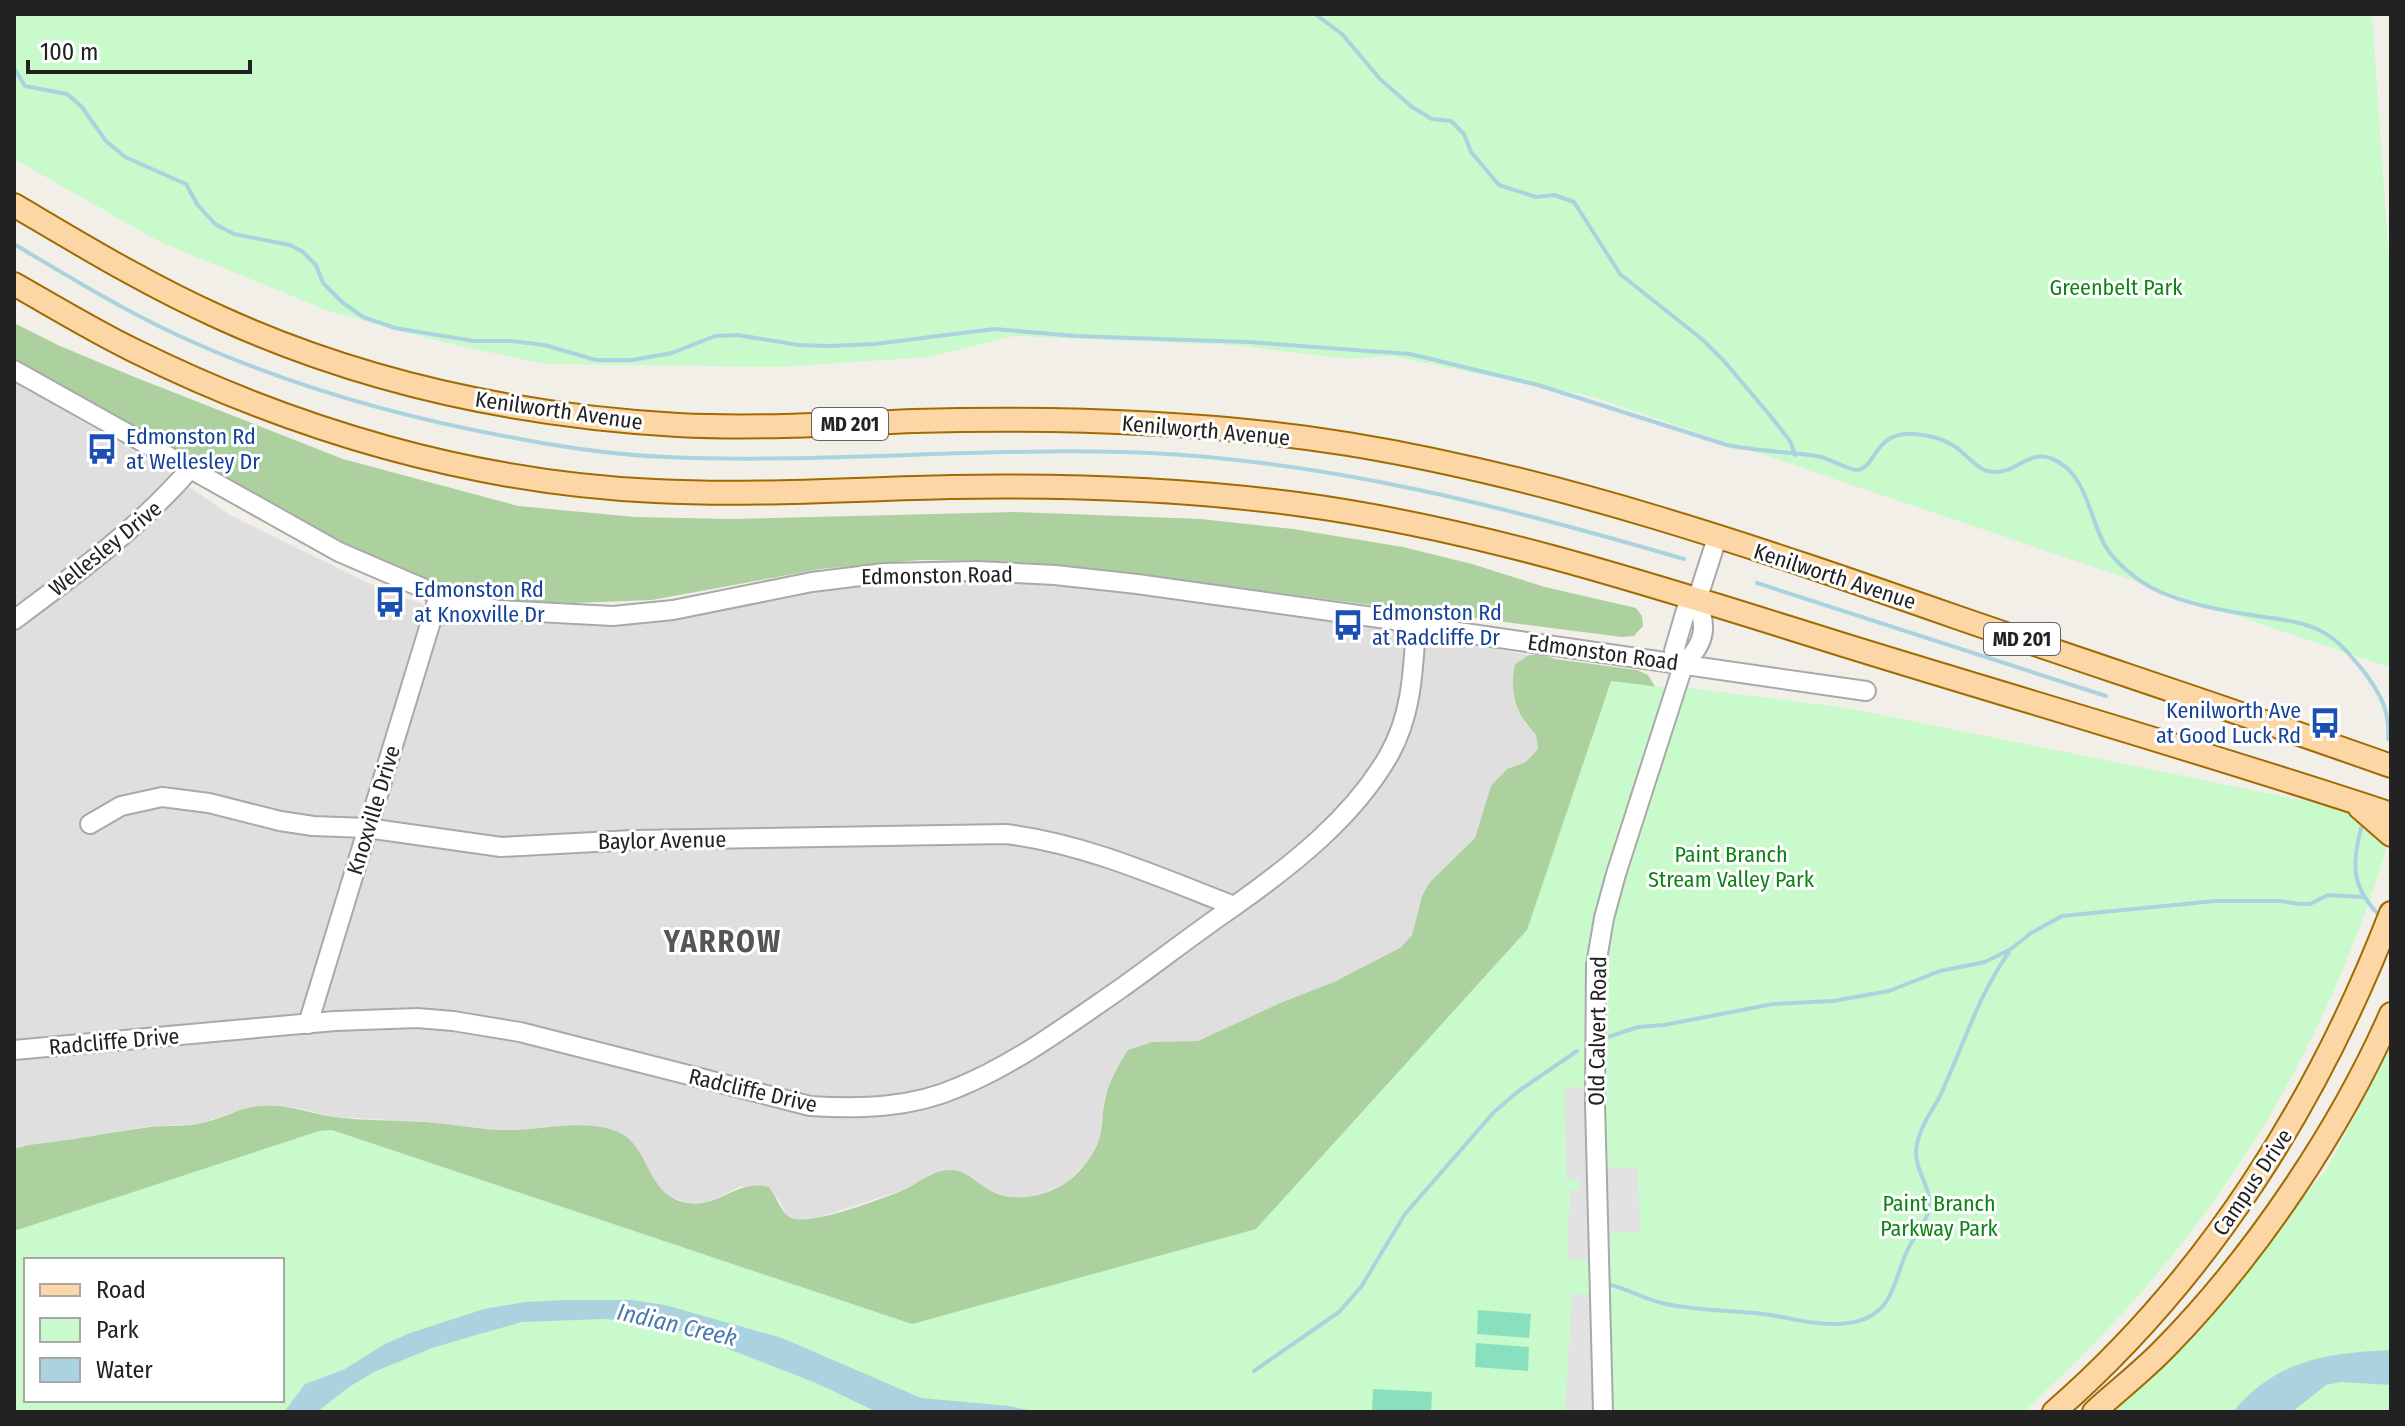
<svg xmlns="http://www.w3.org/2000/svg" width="2405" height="1426" font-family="'Fira Sans Condensed',sans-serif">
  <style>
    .residential { fill: #e0dfdf }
    .forest { fill: #add19e; fill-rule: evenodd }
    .park { fill: #c8facc; fill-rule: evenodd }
    .pitch { fill: #88e0be }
    .parking { fill: #e2e2e2 }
    .water { fill: #aad3df }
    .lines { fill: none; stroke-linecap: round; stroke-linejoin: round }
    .stream { stroke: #aad3df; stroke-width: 4 }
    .minor-casing { stroke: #a9a9a9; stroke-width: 22 }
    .major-casing { stroke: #a06b00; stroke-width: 26 }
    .minor { stroke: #fff; stroke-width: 18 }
    .major { stroke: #fcd6a4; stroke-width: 22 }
    .labels { text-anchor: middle; stroke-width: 6; stroke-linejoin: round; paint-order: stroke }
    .shield { fill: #fff; stroke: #646464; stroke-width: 2 }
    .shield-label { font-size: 20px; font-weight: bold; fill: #222 }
    .park-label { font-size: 22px; fill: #0c8416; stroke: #fff }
    .street-label { font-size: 22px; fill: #222; stroke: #fff }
    .transit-label { font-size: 22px; fill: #164399; stroke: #fff; text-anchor: start }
    .water-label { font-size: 24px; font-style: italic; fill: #4a7aab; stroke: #fff }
    .district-label { font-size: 30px; font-weight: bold; letter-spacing: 2px; fill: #555; stroke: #fff }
  </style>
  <rect width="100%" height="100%" fill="#f2efe9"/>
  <path class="residential" d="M 14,382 L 152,461 L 230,515 L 368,583 L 405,598 L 469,618 L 541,624 L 610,623 L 855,583 L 904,580 L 989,579 L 1102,587 L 1397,629 L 1529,655 L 1515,664 L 1524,722 L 1536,735 L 1538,749 L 1526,762 L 1507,769 L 1492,786 L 1475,838 L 1429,883 L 1422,896 L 1412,935 L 1400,949 L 1334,982 L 1280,1003 L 1198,1041 L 1152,1042 L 1128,1050 L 1115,1070 L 1104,1100 L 1100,1138 L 1088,1161 L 1066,1183 L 1032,1198 L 1013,1198 L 987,1189 L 973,1177 L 931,1174 L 903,1190 L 813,1219 L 798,1220 L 787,1216 L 779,1199 L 741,1186 L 708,1202 L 688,1203 L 669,1196 L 656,1184 L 635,1145 L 618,1132 L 583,1125 L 510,1130 L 464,1127 L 428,1122 L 334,1117 L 293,1107 L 233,1112 L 199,1124 L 144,1127 L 14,1149 Z"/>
  <g class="forest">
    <path d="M 14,323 L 60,346 L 132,376 L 343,459 L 518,506 L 635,517 L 731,519 L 1015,512 L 1201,519 L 1293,529 L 1403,547 L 1472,564 L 1545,587 L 1636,608 L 1642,616 L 1643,626 L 1634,636 L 1622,637 L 1099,570 L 999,561 L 920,560 L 821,569 L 652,600 L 573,603 L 502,600 L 452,591 L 412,576 L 298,520 L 14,358 Z"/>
    <path d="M 1541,654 L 1555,659 L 1637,670 L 1648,675 L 1656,688 L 1583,962 L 1058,1412 L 277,1407 L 14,1412 L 14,1149 L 29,1145 C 68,1141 105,1133 143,1128 C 161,1125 180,1127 198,1124 C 220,1120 240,1107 262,1106 C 287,1104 309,1113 334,1117 C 364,1121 395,1120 425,1122 C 453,1124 481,1130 509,1130 C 544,1130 584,1118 618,1132 C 651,1146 645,1196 688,1203 C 720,1208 736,1179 769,1187 C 775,1195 781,1211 789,1217 C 806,1228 881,1199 901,1191 C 918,1184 931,1170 951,1170 C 963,1170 974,1179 983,1186 C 1008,1204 1039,1199 1064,1184 C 1079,1175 1096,1153 1100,1136 C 1103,1124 1102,1111 1105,1100 C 1109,1081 1118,1065 1128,1050 L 1152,1042 L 1198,1041 L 1280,1003 L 1334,982 L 1400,948 L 1412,935 L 1422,896 L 1429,883 L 1475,838 L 1491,786 L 1507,769 L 1526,762 L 1538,749 L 1536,735 C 1516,714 1509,693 1515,664 L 1529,655 ZM 26,1260 L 282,1260 L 282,1400 L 26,1400 Z"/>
  </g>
  <g class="park">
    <path d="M 14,14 L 2372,14 L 2391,289 L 2391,668 L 1590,396 L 1390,356 L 1349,359 L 1231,345 L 1014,336 L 930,357 L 779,367 L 545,364 L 446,343 L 329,311 L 162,243 L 14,159 Z"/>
    <path d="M 1611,681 L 1675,689 L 1690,688 L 1848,708 L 2376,815 L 2391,834 C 2321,1069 2204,1248 2023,1412 L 14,1412 L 14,1231 L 319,1131 L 332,1130 L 912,1324 L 1256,1229 L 1527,930 ZM 26,1260 L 282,1260 L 282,1400 L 26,1400 Z"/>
    <path d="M 2391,1046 L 2391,1412 L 2112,1412 L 2142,1384 L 2327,1169 Z"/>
  </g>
  <g class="pitch">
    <path d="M 1478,1310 L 1531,1314 L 1529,1338 L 1477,1334 Z"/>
    <path d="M 1476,1343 L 1529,1347 L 1528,1371 L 1475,1367 Z"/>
    <path d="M 1373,1389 L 1432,1392 L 1431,1412 L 1372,1412 Z"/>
  </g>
  <g class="parking">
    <path d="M 1565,1087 L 1594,1087 L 1597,1168 L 1638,1167 L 1640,1233 L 1599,1232 L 1599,1262 L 1567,1259 L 1570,1190 L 1580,1190 L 1579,1179 L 1566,1179 Z"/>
    <path d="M 1572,1294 L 1600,1294 L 1603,1412 L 1565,1412 Z"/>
  </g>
  <g class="water">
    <path d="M 566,1300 L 632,1300 L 665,1305 L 782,1338 L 921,1398 L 1009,1406 L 1038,1412 L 877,1412 L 816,1383 L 685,1332 L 647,1323 L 605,1319 L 522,1322 L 483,1333 L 432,1348 L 374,1372 L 349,1387 L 317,1412 L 284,1412 L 305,1384 L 345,1369 L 385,1344 L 410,1333 L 484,1309 L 525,1302 Z"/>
    <path d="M 2391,1350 L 2391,1385 L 2341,1382 L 2326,1385 L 2292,1412 L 2233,1412 C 2275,1360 2327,1353 2391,1350 Z"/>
  </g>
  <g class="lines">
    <g class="stream">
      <path d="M 1315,14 L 1342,34 L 1380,79 L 1412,107 L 1432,119 L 1451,121 L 1464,134 L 1471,152 L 1499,185 L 1536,197 L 1554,195 L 1574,202 L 1620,274 L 1703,340 L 1724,361 L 1773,419 L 1790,441 L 1795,455"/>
      <path d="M 14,51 L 14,68 L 25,86 L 67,94 L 81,106 L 106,141 L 125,157 L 186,184 L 197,204 L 215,224 L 234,234 L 290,245 L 303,252 L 316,265 L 323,283 L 342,302 L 363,317 L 395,328 L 474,341 L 511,341 L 544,345 L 596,360 L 632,360 L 672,353 L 715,336 L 737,335 L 799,345 L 829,346 L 875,344 L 994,329 L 1076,336 L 1247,342 L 1410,354 L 1538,385 L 1727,445 C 1757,451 1787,452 1817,456 C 1829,458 1848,470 1857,470 C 1876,469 1873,431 1914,434 C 1928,435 1942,438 1954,446 C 1967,454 1977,471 1993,472 C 2015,474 2029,450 2050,458 C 2090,472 2088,524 2110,553 C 2120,566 2137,580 2152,588 C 2179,602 2214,609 2245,614 C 2271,619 2297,619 2321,631 C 2340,641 2352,657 2365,673 C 2381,695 2390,711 2388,739"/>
      <path d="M 14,244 C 66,275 118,307 173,333 C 282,384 401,418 520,439 C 568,448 617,455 666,457 C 827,464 989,446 1150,453 C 1334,462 1509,508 1684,559"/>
      <path d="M 1757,583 L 2106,696"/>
      <path d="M 2361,828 C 2352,864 2351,885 2377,913"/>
      <path d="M 1608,1037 L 1638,1027 L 1664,1025 L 1773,1004 L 1833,1001 L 1889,991 L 1940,971 L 1985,962 L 2011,949 L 2031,933 L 2062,916 L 2215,901 L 2280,901 L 2300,904 L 2310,904 L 2328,895 L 2363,897"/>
      <path d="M 1610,1285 C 1628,1289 1644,1299 1662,1303 C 1694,1311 1730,1310 1764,1314 C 1792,1318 1820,1327 1848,1323 C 1894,1317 1892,1283 1908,1249 C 1914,1236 1925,1226 1928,1212 C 1934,1178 1905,1170 1921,1131 C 1926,1118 1935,1106 1941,1094 C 1963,1046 1978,996 2009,952"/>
      <path d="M 1254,1371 L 1339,1312 L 1361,1287 L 1405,1214 L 1494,1112 L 1520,1090 L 1577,1051"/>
    </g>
    <defs>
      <g id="minor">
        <path d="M 14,370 L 339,552 L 439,595 L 498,610 L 613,616 L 673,610 L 812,582 L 885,573 L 978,571 L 1055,575 L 1137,584 L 1394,620 L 1416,626 L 1866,691"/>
        <path d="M 14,620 C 76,574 139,528 190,469"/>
        <path d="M 1684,663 L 1674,651 L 1686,610 L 1697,600 L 1717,538"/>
        <path d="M 90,824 L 121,806 L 162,797 L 209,803 L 280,821 L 313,826 L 367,828 L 501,847 L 632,840 L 1006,834 C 1086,844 1159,877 1234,906"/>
        <path d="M 308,1024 L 439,595"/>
        <path d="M 14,1050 L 335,1021 L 417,1018 L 453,1021 L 520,1032 L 810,1106 C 861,1109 912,1108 959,1087 C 1017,1063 1069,1024 1120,989 C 1158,962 1195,933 1233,907 C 1291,866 1353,818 1389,755 C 1412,714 1413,671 1416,626"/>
        <path d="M 1603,1412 L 1595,1104 L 1596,965 L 1604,918 L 1616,874 L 1684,663 C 1706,643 1707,626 1697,600"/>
      </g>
      <g id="major">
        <path d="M 14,205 C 82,245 149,286 221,318 C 364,383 522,416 678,425 C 757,429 836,424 914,421 C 1059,417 1205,421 1348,444 C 1556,478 1758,548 1956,617 C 2101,667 2247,715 2391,766"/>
        <path d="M 14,284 C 53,306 92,330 133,350 C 294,430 474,483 655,491 C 754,496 852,489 951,487 C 1067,485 1182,489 1297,504 C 1485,529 1667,590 1847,646 C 2028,702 2211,754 2391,814"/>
        <path d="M 2360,808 L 2391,835"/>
        <path d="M 2054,1412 C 2208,1278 2318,1102 2391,913"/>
        <path d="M 2094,1412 C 2118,1390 2144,1370 2166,1347 C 2255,1256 2340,1130 2391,1014"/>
      </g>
    </defs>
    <use href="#minor" class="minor-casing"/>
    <use href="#major" class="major-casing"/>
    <use href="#minor" class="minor"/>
    <use href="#major" class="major"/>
  </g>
  <defs>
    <symbol id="bus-bare" viewBox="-9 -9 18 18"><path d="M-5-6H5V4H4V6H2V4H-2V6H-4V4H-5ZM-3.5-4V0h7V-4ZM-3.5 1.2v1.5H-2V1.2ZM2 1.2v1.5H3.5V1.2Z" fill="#1a4fb4" stroke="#fff" stroke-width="2.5" paint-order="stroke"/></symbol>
  </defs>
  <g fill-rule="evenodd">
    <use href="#bus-bare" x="80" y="427" width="44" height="44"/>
    <use href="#bus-bare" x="368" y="580" width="44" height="44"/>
    <use href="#bus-bare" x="1326" y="603" width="44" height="44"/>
    <use href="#bus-bare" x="2303" y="701" width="44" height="44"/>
  </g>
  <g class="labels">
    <g class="shield">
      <rect x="812" y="408" width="76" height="32" rx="6"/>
      <rect x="1984" y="623" width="76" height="32" rx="6"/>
    </g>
    <g class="shield-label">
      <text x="850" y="431">MD 201</text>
      <text x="2022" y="646">MD 201</text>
    </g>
    <g class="park-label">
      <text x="2116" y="295">Greenbelt Park</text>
      <text x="1731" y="862">Paint Branch<tspan x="1731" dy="25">Stream Valley Park</tspan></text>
      <text x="1939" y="1211">Paint Branch<tspan x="1939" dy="25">Parkway Park</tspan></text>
    </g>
    <g class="street-label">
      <text transform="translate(559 410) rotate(8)" y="8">Kenilworth Avenue</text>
      <text transform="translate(1206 430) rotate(5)" y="8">Kenilworth Avenue</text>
      <text transform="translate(105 548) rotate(-39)" y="8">Wellesley Drive</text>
      <text transform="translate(937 575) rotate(-1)" y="8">Edmonston Road</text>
      <text transform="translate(1835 576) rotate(18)" y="8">Kenilworth Avenue</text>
      <text transform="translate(1603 652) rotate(8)" y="8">Edmonston Road</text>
      <text transform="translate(373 810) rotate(-73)" y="8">Knoxville Drive</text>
      <text transform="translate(662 840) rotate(-1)" y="8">Baylor Avenue</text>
      <text transform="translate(1597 1031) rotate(-89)" y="8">Old Calvert Road</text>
      <text transform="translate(114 1041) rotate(-5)" y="8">Radcliffe Drive</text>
      <text transform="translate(753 1090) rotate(13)" y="8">Radcliffe Drive</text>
      <text transform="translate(2252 1182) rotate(-56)" y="8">Campus Drive</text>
    </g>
    <g class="transit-label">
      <text x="126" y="444">Edmonston Rd<tspan x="126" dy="25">at Wellesley Dr</tspan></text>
      <text x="414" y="597">Edmonston Rd<tspan x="414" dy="25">at Knoxville Dr</tspan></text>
      <text x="1372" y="620">Edmonston Rd<tspan x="1372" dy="25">at Radcliffe Dr</tspan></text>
      <text x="2301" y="718" text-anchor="end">Kenilworth Ave<tspan x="2301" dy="25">at Good Luck Rd</tspan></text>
    </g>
    <g class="water-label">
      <text transform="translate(677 1325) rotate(13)" y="8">Indian Creek</text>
    </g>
    <g class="district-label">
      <text x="723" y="952">YARROW</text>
    </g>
  </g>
  <rect width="2405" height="1426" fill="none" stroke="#222222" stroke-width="32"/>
  <rect x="24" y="1258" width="260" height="144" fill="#ffffff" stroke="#a7a7a7" stroke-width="2"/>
  <rect x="40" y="1284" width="40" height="12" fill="#fcd6a4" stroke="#a7a7a7" stroke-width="2"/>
  <text x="96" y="1298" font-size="24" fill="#222222">Road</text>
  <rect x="40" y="1318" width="40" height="24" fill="#c8facc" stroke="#a7a7a7" stroke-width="2"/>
  <text x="96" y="1338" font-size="24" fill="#222222">Park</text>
  <rect x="40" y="1358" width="40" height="24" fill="#aad3df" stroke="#a7a7a7" stroke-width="2"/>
  <text x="96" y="1378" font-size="24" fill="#222222">Water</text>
  <path d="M28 60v12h222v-12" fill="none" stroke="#222222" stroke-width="4"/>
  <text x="40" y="60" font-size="24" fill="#222222" stroke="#ffffff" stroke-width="6" paint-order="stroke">100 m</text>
</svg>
